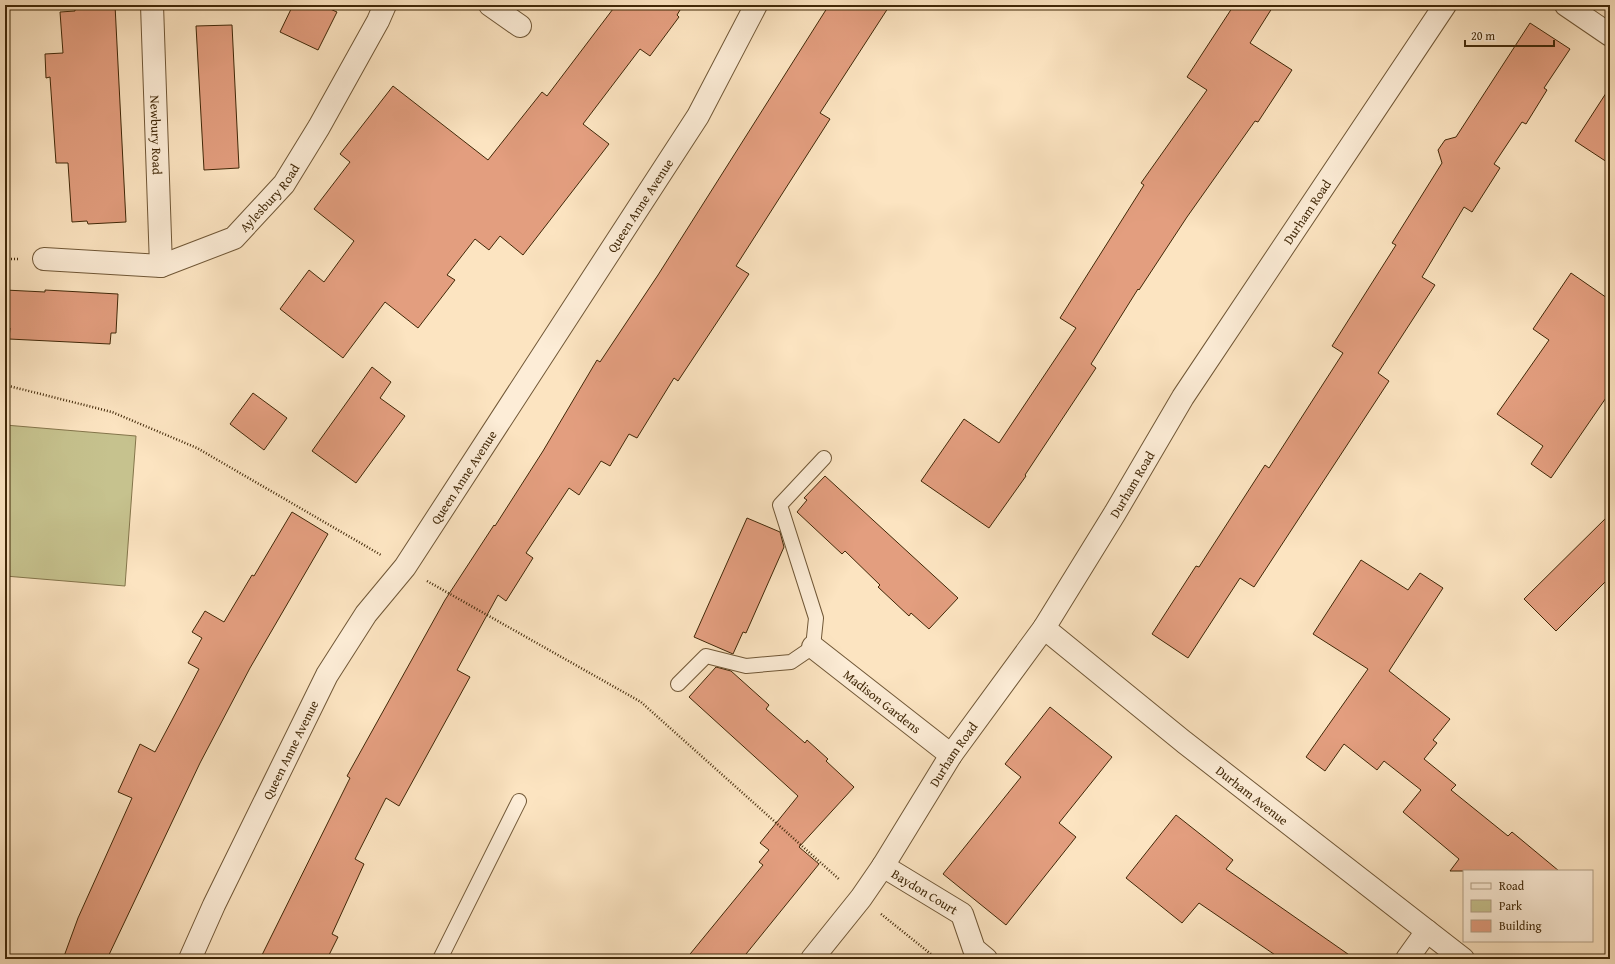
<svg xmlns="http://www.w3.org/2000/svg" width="1615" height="964" font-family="'Gentium Book Plus',serif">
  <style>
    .green { fill: #c6c28e; stroke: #84754b }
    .building { fill: #e39e7f; stroke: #412808 }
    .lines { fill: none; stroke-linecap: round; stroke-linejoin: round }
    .service-casing { stroke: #705736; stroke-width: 16 }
    .minor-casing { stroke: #705736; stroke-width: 24 }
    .tertiary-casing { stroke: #705736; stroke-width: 24 }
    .path { stroke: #412808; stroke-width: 2.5; stroke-dasharray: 1 2; stroke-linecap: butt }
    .service { stroke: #fdedd7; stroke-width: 14 }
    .minor { stroke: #fdedd7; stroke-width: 22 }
    .tertiary { stroke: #fdedd7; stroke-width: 22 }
    .labels { text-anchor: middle; stroke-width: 3.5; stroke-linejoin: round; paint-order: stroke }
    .street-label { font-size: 13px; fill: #412808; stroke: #fdedd7 }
  </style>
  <rect width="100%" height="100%" fill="#fce4c1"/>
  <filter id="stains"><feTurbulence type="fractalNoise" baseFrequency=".005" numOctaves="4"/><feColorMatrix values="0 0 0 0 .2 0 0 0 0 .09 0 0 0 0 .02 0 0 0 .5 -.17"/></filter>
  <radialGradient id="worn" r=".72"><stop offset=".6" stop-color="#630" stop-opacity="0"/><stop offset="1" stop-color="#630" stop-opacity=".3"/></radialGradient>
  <path class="green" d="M 5,425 L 136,436 L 125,586 L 5,576 Z"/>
  <g class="building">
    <path d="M 75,5 L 115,5 L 126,222 L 88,224 L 87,221 L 72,222 L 68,163 L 56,163 L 50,77 L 46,78 L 45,54 L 63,53 L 60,12 L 75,11 Z"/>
    <path d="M 293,5 L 321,5 L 337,12 L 318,50 L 280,32 Z"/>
    <path d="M 616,5 L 683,5 L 677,15 L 679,17 L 650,56 L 640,49 L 583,124 L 609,144 L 523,255 L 500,236 L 489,250 L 475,239 L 447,275 L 455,280 L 418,328 L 385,302 L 343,358 L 280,309 L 309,270 L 324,282 L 354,241 L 314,209 L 350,162 L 340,154 L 393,86 L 488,160 L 542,92 L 547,96 Z"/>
    <path d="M 829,5 L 890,5 L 820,113 L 830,119 L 736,266 L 749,274 L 678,381 L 674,378 L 637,438 L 629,434 L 610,466 L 601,461 L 579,495 L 569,488 L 526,553 L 533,558 L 506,601 L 498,595 L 457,670 L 470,677 L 399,806 L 386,798 L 355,859 L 364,864 L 332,934 L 338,937 L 327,959 L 260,959 L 350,778 L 347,776 L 445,600 L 494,525 L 495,526 L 543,451 L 597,360 L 600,362 L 658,275 Z"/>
    <path d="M 1234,5 L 1274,5 L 1250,43 L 1292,70 L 1258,122 L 1255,121 L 1187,217 L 1139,290 L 1138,289 L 1091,364 L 1096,368 L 1025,475 L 1026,476 L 989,528 L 921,481 L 964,419 L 999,443 L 1076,328 L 1060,318 L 1144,185 L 1141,183 L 1207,90 L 1187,77 Z"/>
    <path d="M 1530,23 L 1570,49 L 1544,88 L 1547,90 L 1526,124 L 1522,122 L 1494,164 L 1500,168 L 1472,212 L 1464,207 L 1422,277 L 1435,285 L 1378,373 L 1389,381 L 1254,587 L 1240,578 L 1188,658 L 1152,634 L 1196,566 L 1199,567 L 1265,465 L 1269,468 L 1343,353 L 1332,346 L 1396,245 L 1392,243 L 1442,163 L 1438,150 L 1445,140 L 1456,137 Z"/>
    <path d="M 232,25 L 239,168 L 204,170 L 196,26 Z"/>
    <path d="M 1610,87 L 1610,164 L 1575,141 Z"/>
    <path d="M 1571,273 L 1610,300 L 1610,392 L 1551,478 L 1531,464 L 1543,446 L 1497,414 L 1549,340 L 1533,329 Z"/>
    <path d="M 5,290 L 45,292 L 45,290 L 118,294 L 116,333 L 111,333 L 110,344 L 9,339 L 10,328 L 5,328 Z"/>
    <path d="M 372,367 L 391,382 L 380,398 L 405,416 L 356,483 L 312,451 Z"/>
    <path d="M 253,393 L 287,418 L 264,450 L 230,424 Z"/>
    <path d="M 825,476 L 958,598 L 929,629 L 911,613 L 909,616 L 878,587 L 880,585 L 845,551 L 842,554 L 797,512 L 807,500 L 804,498 Z"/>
    <path d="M 292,512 L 328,534 L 250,668 L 200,763 L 107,959 L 63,959 L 78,918 L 132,798 L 118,792 L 140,744 L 155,752 L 199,669 L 188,663 L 202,638 L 192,632 L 205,611 L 224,622 L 252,575 L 254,576 Z"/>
    <path d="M 1610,514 L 1610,577 L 1556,631 L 1524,599 Z"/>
    <path d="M 747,518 L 780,532 L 784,547 L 746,633 L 743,632 L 733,654 L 694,637 Z"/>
    <path d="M 1361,560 L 1408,590 L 1420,573 L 1443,588 L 1389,671 L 1450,719 L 1433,740 L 1437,743 L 1424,759 L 1456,785 L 1451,790 L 1508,836 L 1512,832 L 1559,871 L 1450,871 L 1459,859 L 1403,812 L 1421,790 L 1384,761 L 1377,770 L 1344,744 L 1325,771 L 1306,757 L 1368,669 L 1313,634 Z"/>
    <path d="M 716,667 L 731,671 L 769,705 L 766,709 L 805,743 L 807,740 L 828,759 L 826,761 L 854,787 L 799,847 L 819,864 L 742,959 L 686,959 L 763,865 L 759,862 L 769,850 L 760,843 L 798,796 L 689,697 Z"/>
    <path d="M 1050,707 L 1112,757 L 1059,823 L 1076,837 L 1006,925 L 943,874 L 1021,777 L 1005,764 Z"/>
    <path d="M 1176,815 L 1233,860 L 1226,869 L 1355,959 L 1281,959 L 1199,903 L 1182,923 L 1126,878 Z"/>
  </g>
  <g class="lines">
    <defs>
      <g id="service">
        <path d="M 678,684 L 706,656 L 746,666 L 791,662 L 813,647 L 816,618 L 780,505 L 824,458"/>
        <path d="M 440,959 L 519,801"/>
      </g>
      <g id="minor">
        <path id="s1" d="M 152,5 L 161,266"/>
        <path d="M 490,5 L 520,26"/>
        <path d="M 1566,5 L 1610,35"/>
        <path id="s2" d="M 44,259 L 161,266 L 234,238 L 284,184 L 319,127 L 378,21 L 385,5"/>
        <path id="s3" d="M 1044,628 L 1184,742 L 1463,959"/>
        <path id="s4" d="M 813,647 L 951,755"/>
        <path id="s5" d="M 883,866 L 962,914 L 974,949 L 986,959"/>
        <path id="s6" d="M 812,959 L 861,898 L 883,866 L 951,755 L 1044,628 L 1115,513 L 1183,397 L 1445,5"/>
        <path d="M 1407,959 L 1427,931"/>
      </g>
      <g id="tertiary">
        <path id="s7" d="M 190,959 L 214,905 L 327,675 L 366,614 L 405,567 L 698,116 L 756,5"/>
      </g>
    </defs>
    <use href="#service" class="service-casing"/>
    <use href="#minor" class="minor-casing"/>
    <use href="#tertiary" class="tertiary-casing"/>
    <g class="path">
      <path d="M 5,259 L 18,259"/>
      <path d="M 5,385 L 112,412 L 197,448 L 381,555"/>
      <path d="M 427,581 L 641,702 L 840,880"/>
      <path d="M 881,914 L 937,959"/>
    </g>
    <use href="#service" class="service"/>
    <use href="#minor" class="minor"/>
    <use href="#tertiary" class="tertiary"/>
  </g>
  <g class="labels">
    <g class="street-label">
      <text dy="5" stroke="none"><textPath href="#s1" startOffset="130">Newbury Road</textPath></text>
      <text dy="5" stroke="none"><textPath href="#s2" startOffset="249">Aylesbury Road</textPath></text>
      <text dy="5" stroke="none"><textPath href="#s7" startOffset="880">Queen Anne Avenue</textPath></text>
      <text dy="5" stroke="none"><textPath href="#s6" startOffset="897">Durham Road</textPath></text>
      <text dy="5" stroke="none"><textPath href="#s7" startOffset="556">Queen Anne Avenue</textPath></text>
      <text dy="5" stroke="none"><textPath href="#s6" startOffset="573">Durham Road</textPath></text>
      <text dy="5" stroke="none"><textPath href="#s4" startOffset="88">Madison Gardens</textPath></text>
      <text dy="5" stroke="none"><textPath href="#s7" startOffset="232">Queen Anne Avenue</textPath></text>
      <text dy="5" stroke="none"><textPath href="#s6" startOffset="249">Durham Road</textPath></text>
      <text dy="5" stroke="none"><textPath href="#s3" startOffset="267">Durham Avenue</textPath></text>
      <text dy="5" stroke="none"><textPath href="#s5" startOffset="49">Baydon Court</textPath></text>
    </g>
  </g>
  <rect width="1615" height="964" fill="none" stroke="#fce4c1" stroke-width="20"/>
  <rect x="6" y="6" width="1603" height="952" fill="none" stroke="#412808" stroke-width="2"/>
  <rect x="10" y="10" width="1595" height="944" fill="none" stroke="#412808"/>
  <rect x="1463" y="870" width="130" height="72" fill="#fdedd7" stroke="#b29e84"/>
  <rect x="1471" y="883" width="20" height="6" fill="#fdedd7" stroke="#b29e84"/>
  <text x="1499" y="890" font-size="12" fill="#412808">Road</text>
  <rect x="1471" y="900" width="20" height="12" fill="#c6c28e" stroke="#b29e84"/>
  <text x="1499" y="910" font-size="12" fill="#412808">Park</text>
  <rect x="1471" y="920" width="20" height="12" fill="#e39e7f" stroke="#b29e84"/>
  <text x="1499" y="930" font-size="12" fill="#412808">Building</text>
  <path d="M1465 40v6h89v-6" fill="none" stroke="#412808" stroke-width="2"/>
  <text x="1471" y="40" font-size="12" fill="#412808" stroke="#fdedd7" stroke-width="3" paint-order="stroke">20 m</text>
  <rect width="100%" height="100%" filter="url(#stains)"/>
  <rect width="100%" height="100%" fill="url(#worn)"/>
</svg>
